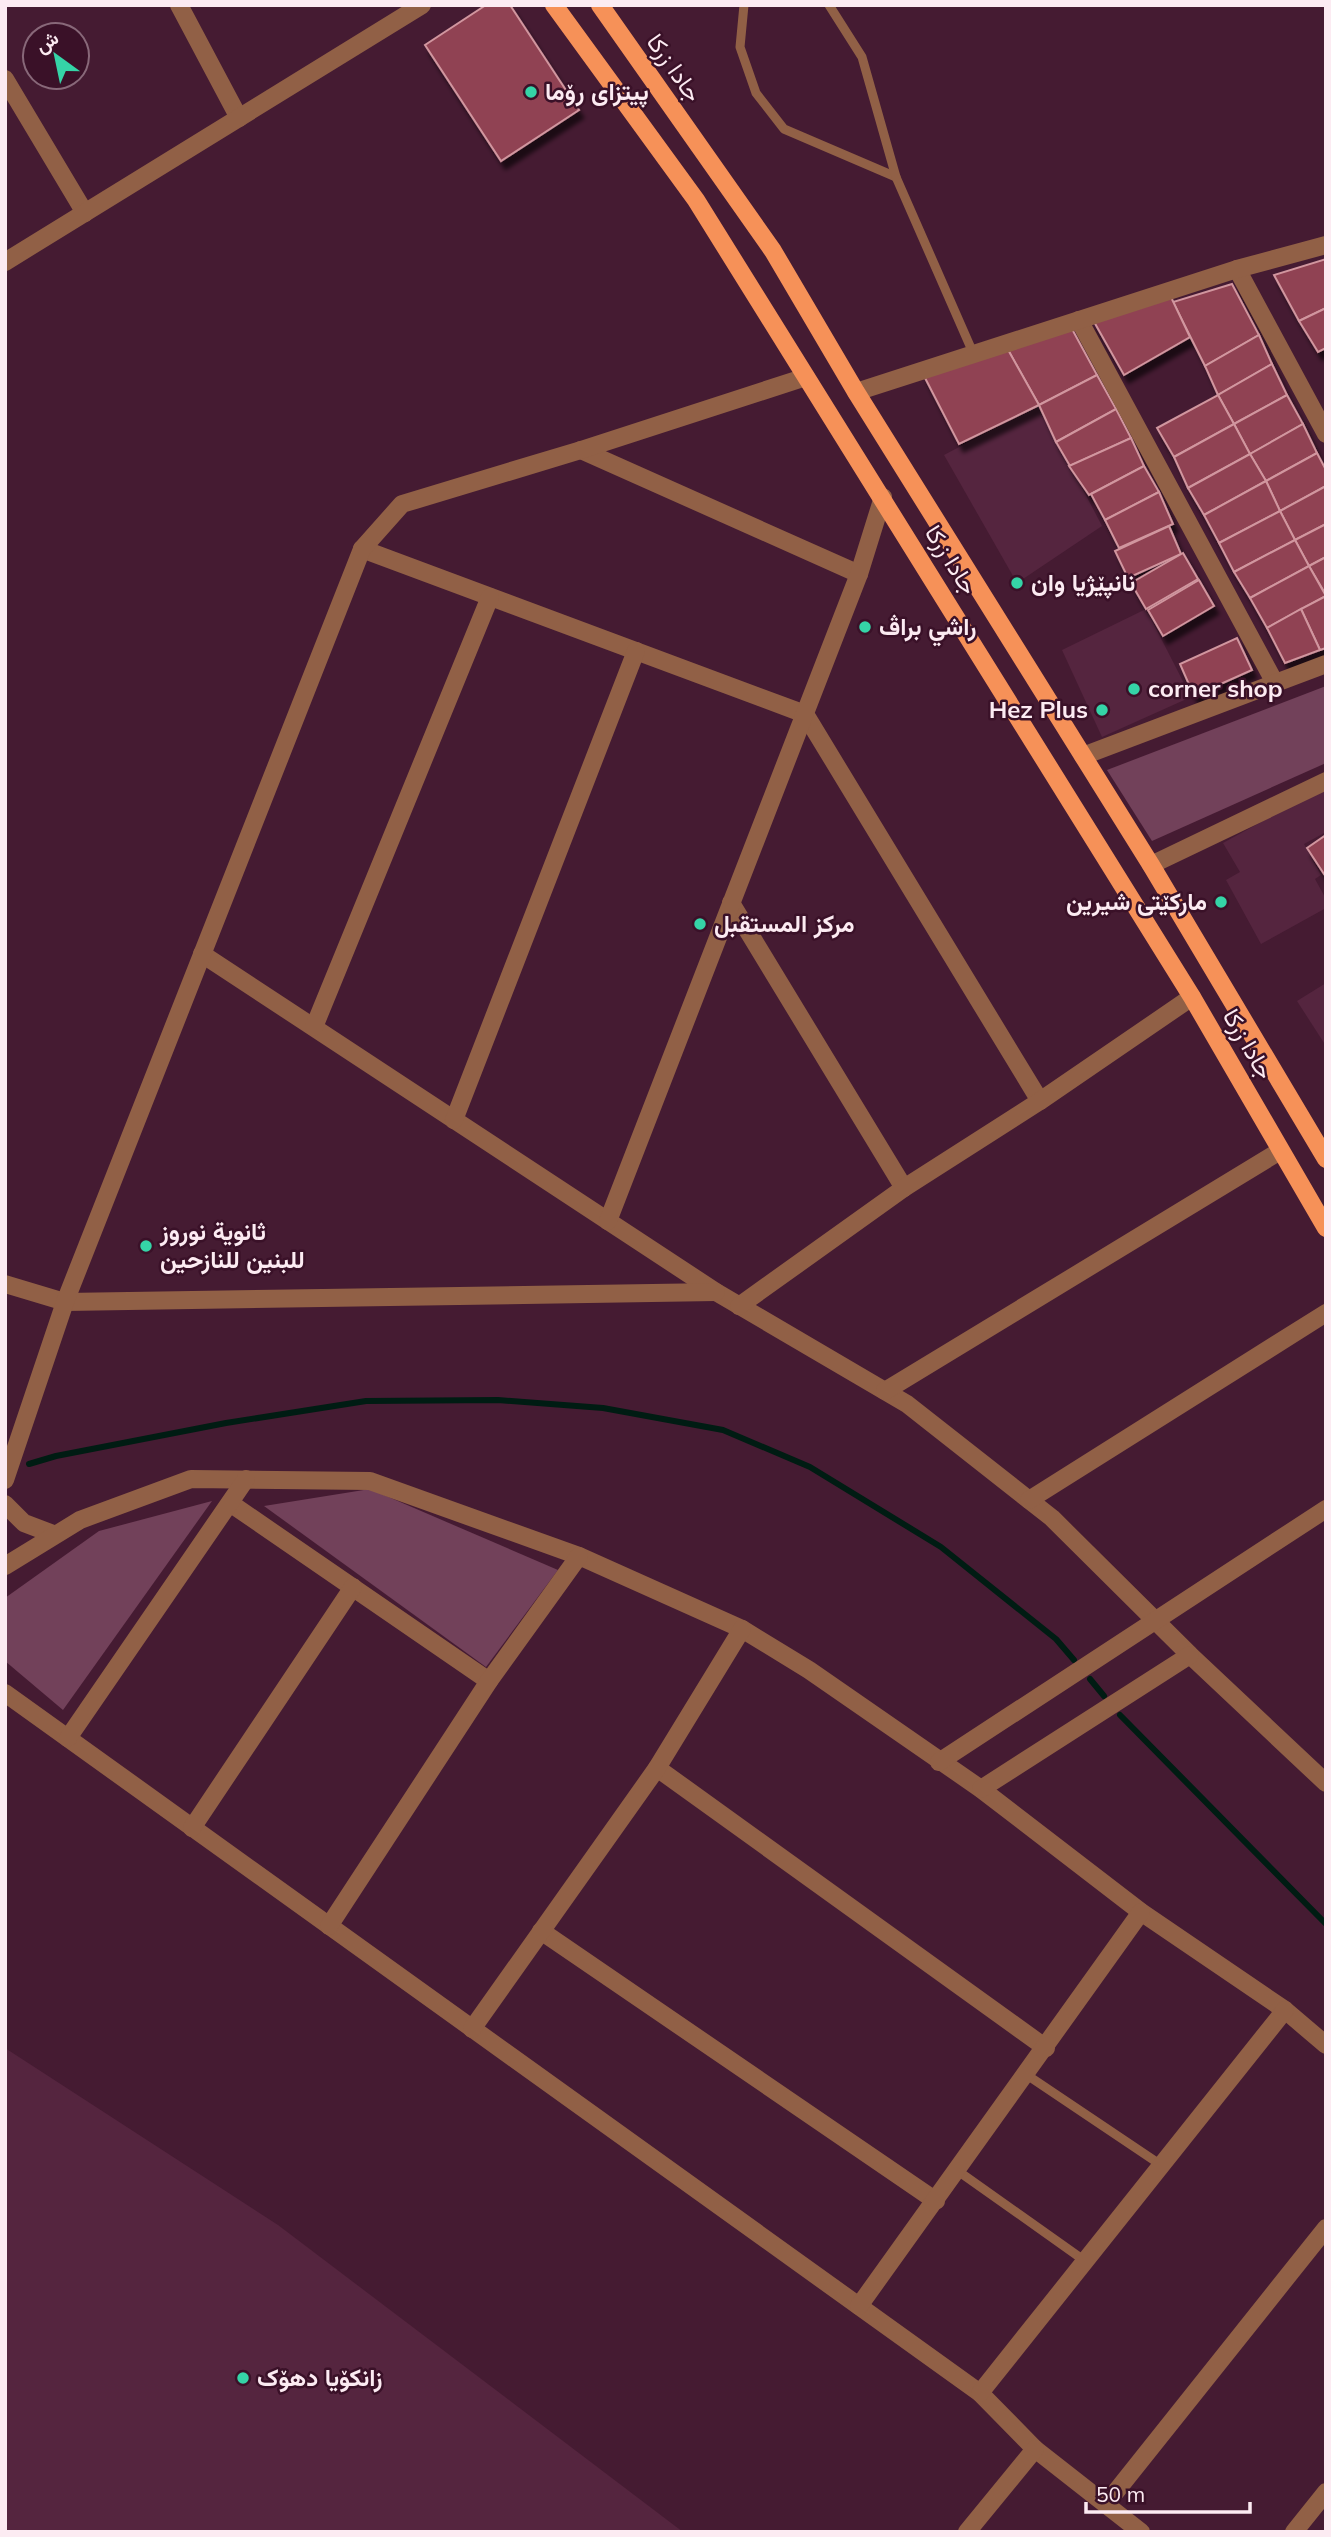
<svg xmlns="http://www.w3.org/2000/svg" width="1331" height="2537" font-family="Mulish,Vazirmatn,sans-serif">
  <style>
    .built { fill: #55253f }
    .green { fill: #72415a }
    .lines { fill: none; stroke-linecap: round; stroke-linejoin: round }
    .stream { stroke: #001c13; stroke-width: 6 }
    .building { fill: #904252; stroke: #d1969f; stroke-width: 2; filter: url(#shadow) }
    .service { stroke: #916046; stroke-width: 9 }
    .minor { stroke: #916046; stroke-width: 18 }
    .primary { stroke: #f69158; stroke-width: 18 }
    .poi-dot { fill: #35d4a7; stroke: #3a1128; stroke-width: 2.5 }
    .labels { text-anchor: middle; stroke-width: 5; stroke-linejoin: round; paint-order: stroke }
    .street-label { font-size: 24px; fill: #fcebf2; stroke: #3a1128 }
    .poi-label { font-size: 24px; font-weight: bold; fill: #fcebf2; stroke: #3a1128; text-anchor: start }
  </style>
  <defs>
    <filter id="shadow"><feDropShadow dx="4.5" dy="8" stdDeviation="2" flood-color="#0009"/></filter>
  </defs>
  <rect width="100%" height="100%" fill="#451b32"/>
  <g class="built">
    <path d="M 1039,405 L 1102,526 L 1017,583 L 944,455 Z"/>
    <path d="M 1146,609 L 1191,697 L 1102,737 L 1062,650 Z"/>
    <path d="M 1326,786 L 1326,832 L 1304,844 L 1321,875 L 1315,879 L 1326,899 L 1326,908 L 1261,944 L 1226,880 L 1240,872 L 1223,843 Z"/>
    <path d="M 1326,983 L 1326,1046 L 1297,1001 Z"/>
    <path d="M 5,2048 L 278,2225 L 683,2532 L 5,2532 Z"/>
  </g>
  <g class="green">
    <path d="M 1326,686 L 1326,763 L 1152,841 L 1107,770 Z"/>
    <path d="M 370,1489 L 558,1570 L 486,1667 L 264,1506 Z"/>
    <path d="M 212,1501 L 63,1710 L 5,1661 L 5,1598 L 99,1531 Z"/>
  </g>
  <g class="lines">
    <g class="stream">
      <path d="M 29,1464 L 56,1456 L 226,1423 L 366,1401 L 498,1400 L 603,1408 L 723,1430 L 810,1467 L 941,1547 L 1056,1639 L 1074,1660"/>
      <path d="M 1090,1679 L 1104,1696"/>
      <path d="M 1120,1715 L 1326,1924"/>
    </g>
  </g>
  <g class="building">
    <path d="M 486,5 L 510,5 L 579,110 L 501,161 L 425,45 Z"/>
    <path d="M 1326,259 L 1326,308 L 1299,321 L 1274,275 Z"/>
    <path d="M 1232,284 L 1259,335 L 1205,366 L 1173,302 Z"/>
    <path d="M 1170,295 L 1190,337 L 1124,375 L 1093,320 Z"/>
    <path d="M 1326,308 L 1326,348 L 1318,352 L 1299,321 Z"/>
    <path d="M 1072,329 L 1097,375 L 1039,405 L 1007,348 Z"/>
    <path d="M 1259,335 L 1272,364 L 1218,395 L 1205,366 Z"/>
    <path d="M 1007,348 L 1039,405 L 959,444 L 923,374 Z"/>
    <path d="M 1272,364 L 1287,395 L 1234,424 L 1218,395 Z"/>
    <path d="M 1097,375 L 1116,409 L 1056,442 L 1039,405 Z"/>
    <path d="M 1218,395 L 1234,424 L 1174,457 L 1157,428 Z"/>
    <path d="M 1287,395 L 1303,424 L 1250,454 L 1234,424 Z"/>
    <path d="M 1116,409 L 1131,438 L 1070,466 L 1056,442 Z"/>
    <path d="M 1234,424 L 1250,454 L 1188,488 L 1174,457 Z"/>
    <path d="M 1303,424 L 1317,453 L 1266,481 L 1250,454 Z"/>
    <path d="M 1131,438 L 1144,466 L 1089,495 L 1069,466 Z"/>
    <path d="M 1317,453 L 1326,470 L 1326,486 L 1280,511 L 1266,481 Z"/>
    <path d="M 1250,454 L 1266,481 L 1204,515 L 1188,488 Z"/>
    <path d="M 1144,466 L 1159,492 L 1105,520 L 1091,494 Z"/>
    <path d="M 1266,481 L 1280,511 L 1219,543 L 1204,515 Z"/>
    <path d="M 1326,486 L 1326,524 L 1295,540 L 1280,511 Z"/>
    <path d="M 1159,492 L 1173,524 L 1119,548 L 1105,520 Z"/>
    <path d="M 1280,511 L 1295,540 L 1234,572 L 1219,543 Z"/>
    <path d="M 1326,524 L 1326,557 L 1309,566 L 1295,540 Z"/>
    <path d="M 1169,526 L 1181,554 L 1128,578 L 1115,551 Z"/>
    <path d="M 1295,540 L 1309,566 L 1250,598 L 1234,572 Z"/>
    <path d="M 1183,553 L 1198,579 L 1146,609 L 1131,583 Z"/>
    <path d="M 1326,557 L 1326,595 L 1309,566 Z"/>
    <path d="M 1309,566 L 1326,596 L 1267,628 L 1250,598 Z"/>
    <path d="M 1199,580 L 1214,606 L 1163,636 L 1148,610 Z"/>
    <path d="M 1326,596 L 1326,648 L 1320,650 L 1301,609 Z"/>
    <path d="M 1301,609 L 1320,650 L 1285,663 L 1267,628 Z"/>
    <path d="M 1237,638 L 1252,670 L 1194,696 L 1180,664 Z"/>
    <path d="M 1326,835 L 1326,873 L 1324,874 L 1307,848 Z"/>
  </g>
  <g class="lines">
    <g class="service">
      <path d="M 744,5 L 740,47 L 756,93 L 784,129 L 896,177"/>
      <path d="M 829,5 L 862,57 L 896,177 L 974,355"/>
      <path d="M 1027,2075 L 1161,2165"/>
      <path d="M 958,2171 L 1085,2261"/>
    </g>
    <g class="minor">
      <path d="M 179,5 L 239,118"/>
      <path d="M 5,79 L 85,213"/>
      <path d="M 5,262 L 422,5"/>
      <path d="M 1237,269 L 1326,434"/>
      <path d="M 1079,320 L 1275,683"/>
      <path d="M 856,392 L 1237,269 L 1326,245"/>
      <path d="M 581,450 L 859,574"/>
      <path d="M 362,549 L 805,714 L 1040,1101"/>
      <path d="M 1083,756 L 1326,664"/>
      <path d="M 1151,865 L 1326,781"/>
      <path d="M 731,903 L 904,1188"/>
      <path d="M 202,954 L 716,1292 L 907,1404 L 1052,1518 L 1190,1655 L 1326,1783"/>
      <path d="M 314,1027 L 490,597"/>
      <path d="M 454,1120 L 636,651"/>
      <path d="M 608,1221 L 859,574 L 883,497"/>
      <path d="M 5,1284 L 65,1302 L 716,1292"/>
      <path d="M 739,1306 L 904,1188 L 1040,1101 L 1192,997"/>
      <path d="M 885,1391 L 1280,1151"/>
      <path d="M 5,1480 L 65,1302 L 362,549 L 402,504 L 581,450 L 806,377"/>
      <path d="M 1029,1500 L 1326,1313"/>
      <path d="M 230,1503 L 489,1681"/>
      <path d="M 5,1504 L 24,1523 L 53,1534"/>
      <path d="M 5,1566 L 80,1520 L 191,1479 L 370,1481 L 579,1556 L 742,1629 L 809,1670 L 981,1789 L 1141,1912 L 1285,2010 L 1326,2045"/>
      <path d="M 5,1693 L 980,2393 L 1035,2449 L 1141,2532"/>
      <path d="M 68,1738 L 246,1479"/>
      <path d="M 939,1762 L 1326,1509"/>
      <path d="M 657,1768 L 1046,2048"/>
      <path d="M 981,1789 L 1190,1655"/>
      <path d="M 192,1828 L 353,1587"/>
      <path d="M 329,1926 L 489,1681 L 579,1556"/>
      <path d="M 541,1931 L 936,2201"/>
      <path d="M 472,2029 L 657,1768 L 742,1629"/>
      <path d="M 859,2306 L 1141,1912"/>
      <path d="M 980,2393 L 1285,2010"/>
      <path d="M 1106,2504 L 1326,2228"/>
      <path d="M 967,2532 L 1035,2449"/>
      <path d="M 1294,2532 L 1326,2492"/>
    </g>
    <g class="primary">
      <path d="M 554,5 L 696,200 L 1192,997 L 1326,1228"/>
      <path d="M 600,5 L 773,251 L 856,392 L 1151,865 L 1326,1159"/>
    </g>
  </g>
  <g class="poi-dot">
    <circle cx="531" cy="92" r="7"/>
    <circle cx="1017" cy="583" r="7"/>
    <circle cx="865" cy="627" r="7"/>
    <circle cx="1134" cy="689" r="7"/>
    <circle cx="1102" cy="710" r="7"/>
    <circle cx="1221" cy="902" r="7"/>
    <circle cx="700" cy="924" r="7"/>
    <circle cx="146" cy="1246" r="7"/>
    <circle cx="243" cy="2378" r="7"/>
  </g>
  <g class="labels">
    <g class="street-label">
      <text transform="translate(674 68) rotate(55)" y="8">جادا زرکا</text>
      <text transform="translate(951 560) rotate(58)" y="8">جادا زرکا</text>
      <text transform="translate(1248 1044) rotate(60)" y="8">جادا زرکا</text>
    </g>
    <g class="poi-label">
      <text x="545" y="100">پیتزای رۆما</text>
      <text x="1031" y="591">نانپێژیا وان</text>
      <text x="879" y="635">راشي براڤ</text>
      <text x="1148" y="697">corner shop</text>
      <text x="1088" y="718" text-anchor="end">Hez Plus</text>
      <text x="1207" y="910" text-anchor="end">مارکێتی شیرین</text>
      <text x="714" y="932">مركز المستقبل</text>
      <text x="160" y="1240">ثانوية نوروز<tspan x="160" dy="28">للبنين للنازحين</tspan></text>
      <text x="257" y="2386">زانکۆیا دهۆک</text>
    </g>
  </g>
  <rect width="1331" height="2537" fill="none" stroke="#fcebf2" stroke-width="14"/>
  <g transform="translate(56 56) rotate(327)"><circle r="33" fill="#3a1128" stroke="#886879" stroke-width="2"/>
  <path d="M0-5L12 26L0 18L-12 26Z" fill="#35d4a7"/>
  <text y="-10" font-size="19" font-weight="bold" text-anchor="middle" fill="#fcebf2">ش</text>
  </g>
  <path d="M1086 2502v10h164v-10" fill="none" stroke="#fcebf2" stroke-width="3.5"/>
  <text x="1096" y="2502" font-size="21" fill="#fcebf2" stroke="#3a1128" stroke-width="5" paint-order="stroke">50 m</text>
</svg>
